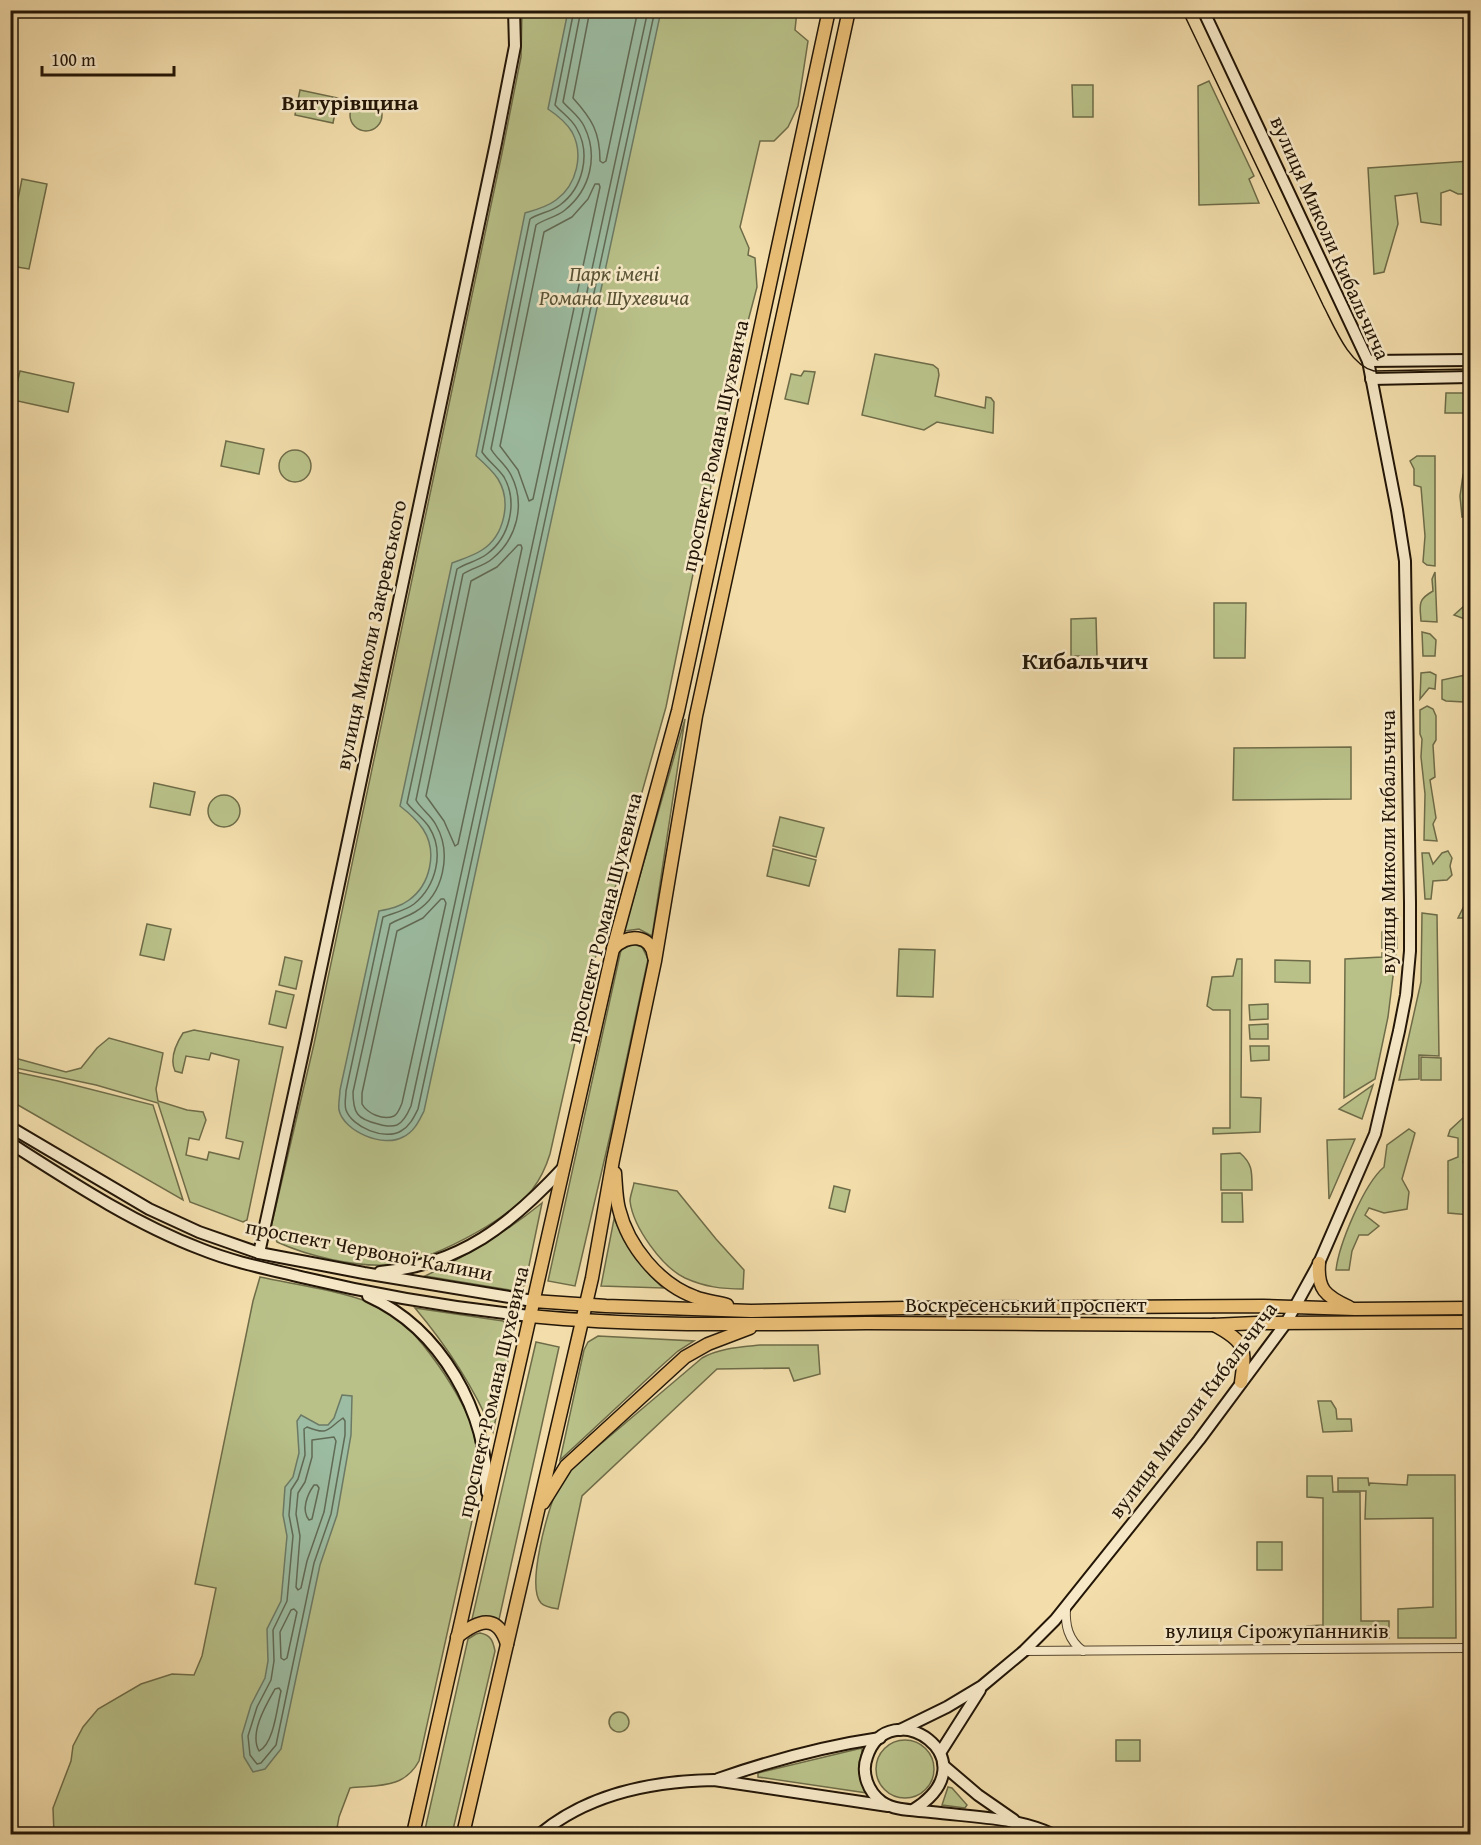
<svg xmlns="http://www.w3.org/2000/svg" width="1481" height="1845" font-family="'Gentium Book Plus',serif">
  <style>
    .green { fill: #b9c189; stroke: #6e6c48; stroke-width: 1.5 }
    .water { fill: #9cbda3; stroke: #6c7a65; stroke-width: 1.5 }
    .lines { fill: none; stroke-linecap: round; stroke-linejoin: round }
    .shore { stroke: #606a55; stroke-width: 1.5 }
    .street-casing { stroke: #574830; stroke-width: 10 }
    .secondary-casing { stroke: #231607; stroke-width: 14 }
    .primary-casing { stroke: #231607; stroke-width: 15 }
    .street { stroke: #f7e9c8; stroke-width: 8 }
    .secondary { stroke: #f7e9c8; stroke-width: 10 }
    .primary { stroke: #e9be76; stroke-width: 12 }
    .tram { stroke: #231607; stroke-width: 1.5 }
    .labels { text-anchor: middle; stroke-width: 5; stroke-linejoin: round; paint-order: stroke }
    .street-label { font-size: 21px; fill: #231607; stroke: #f7e9c8 }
    .park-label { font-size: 21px; font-style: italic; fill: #585234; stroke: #f7e9c8 }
    .neighbourhood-label { font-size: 22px; font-weight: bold; fill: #231607; stroke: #f7e9c8 }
    .quarter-label { font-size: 24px; font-weight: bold; fill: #231607; stroke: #f7e9c8 }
  </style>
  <rect width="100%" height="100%" fill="#f2ddab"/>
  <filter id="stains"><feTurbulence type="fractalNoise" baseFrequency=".00333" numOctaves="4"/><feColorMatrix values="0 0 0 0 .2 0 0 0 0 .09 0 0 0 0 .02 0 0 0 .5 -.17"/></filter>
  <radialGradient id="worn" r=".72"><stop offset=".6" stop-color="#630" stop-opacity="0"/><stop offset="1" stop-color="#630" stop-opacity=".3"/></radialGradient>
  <g class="green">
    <path d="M 522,11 L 797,11 L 795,30 L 808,41 L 798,106 L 788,127 L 774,141 L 760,141 L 740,227 L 749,248 L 748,255 L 755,258 L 757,287 L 732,382 L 666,707 L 589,980 L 550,1154 C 546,1167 541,1178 532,1190 C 507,1221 428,1263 388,1265 C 354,1267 308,1256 277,1242 L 271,1227 L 314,1044 L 502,153 L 521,57 Z"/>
    <path d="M 1209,81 L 1254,176 L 1249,179 L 1259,203 L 1199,205 L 1198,86 Z"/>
    <path d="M 1072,85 L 1093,85 L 1093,117 L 1073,117 Z"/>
    <path d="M 300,90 L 338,98 L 333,123 L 295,115 Z"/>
    <circle cx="366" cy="115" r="16"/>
    <path d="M 1470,161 L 1470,194 L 1458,194 L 1450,190 L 1441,193 L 1441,225 L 1421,222 L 1417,193 L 1395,196 L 1398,224 L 1384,272 L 1374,274 L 1368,168 Z"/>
    <path d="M 22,179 L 47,184 L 29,269 L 11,266 L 11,234 Z"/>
    <path d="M 875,354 L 933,365 L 938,369 L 939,375 L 935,396 L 985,408 L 986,397 L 991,398 L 994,402 L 993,433 L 937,422 L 924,430 L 862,415 Z"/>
    <path d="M 20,371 L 74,383 L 68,412 L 13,400 Z"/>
    <path d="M 804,371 L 815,372 L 808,404 L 785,399 L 791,374 L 801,376 Z"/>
    <path d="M 1446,393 L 1470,393 L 1470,413 L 1445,413 Z"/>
    <path d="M 226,441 L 264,449 L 259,474 L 221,466 Z"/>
    <circle cx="295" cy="466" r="16"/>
    <path d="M 1417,456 L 1435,456 L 1435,566 L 1427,565 L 1423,562 L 1425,536 L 1421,487 L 1414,485 L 1414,469 L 1410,461 Z"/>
    <path d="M 1463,475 L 1470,475 L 1470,514 L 1462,517 L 1460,496 Z"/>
    <path d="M 1435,572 L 1437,622 L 1421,621 C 1420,605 1417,600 1433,591 L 1432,579 Z"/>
    <path d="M 1470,591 L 1470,621 L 1454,615 L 1464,606 L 1466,594 Z"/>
    <path d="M 1214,603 L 1246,603 L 1245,658 L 1214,658 Z"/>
    <path d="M 1096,618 L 1097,656 L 1071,656 L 1071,619 Z"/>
    <path d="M 1422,632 L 1430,634 L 1436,640 L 1435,656 L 1423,656 Z"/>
    <path d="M 1430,672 L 1436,675 L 1435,689 L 1429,688 L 1420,699 L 1421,673 Z"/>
    <path d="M 1470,674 L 1470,836 L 1465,837 L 1464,702 L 1446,701 L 1442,699 L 1442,680 Z"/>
    <path d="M 1427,706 L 1433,709 L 1436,716 L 1436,740 L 1433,745 L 1435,777 L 1430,780 L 1436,818 L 1433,824 L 1437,841 L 1424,840 L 1425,794 L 1421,757 L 1422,739 L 1420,734 L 1420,710 Z"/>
    <path d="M 685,719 L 652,936 L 639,929 L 624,931 Z"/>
    <path d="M 1351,747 L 1351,799 L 1233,800 L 1234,748 Z"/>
    <path d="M 154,783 L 195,792 L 190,815 L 150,807 Z"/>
    <circle cx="224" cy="811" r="16"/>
    <path d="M 780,817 L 824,828 L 816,857 L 773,846 Z"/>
    <path d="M 773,849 L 816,860 L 809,886 L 767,876 Z"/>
    <path d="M 1448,851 L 1452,858 L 1450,866 L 1452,875 L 1447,880 L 1433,881 L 1431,899 L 1425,899 L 1422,853 L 1429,853 L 1433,864 L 1442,853 Z"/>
    <path d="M 1464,906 L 1470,906 L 1470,981 L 1469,980 L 1468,918 L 1458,918 Z"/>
    <path d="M 1422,913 L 1437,915 L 1439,1056 L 1419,1055 L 1419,1079 L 1399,1080 L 1421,982 Z"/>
    <path d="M 147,924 L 171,929 L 164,960 L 140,955 Z"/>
    <path d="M 1382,932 L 1392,932 L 1397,937 L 1397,948 L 1382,948 Z"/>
    <path d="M 633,944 L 642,947 L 648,959 L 612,1127 L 575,1286 L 548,1281 L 621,950 Z"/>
    <path d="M 899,949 L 935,950 L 933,997 L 897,996 Z"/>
    <path d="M 1396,952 L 1388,1017 L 1375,1079 L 1344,1098 L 1345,959 L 1382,957 L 1382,953 Z"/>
    <path d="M 285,957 L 302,961 L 296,989 L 279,985 Z"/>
    <path d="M 1237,959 L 1242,959 L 1241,1097 L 1261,1098 L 1260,1132 L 1213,1134 L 1213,1128 L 1230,1128 L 1230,1010 L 1213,1010 L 1207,1006 L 1212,977 L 1233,976 Z"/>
    <path d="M 1275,960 L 1310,961 L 1310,983 L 1275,982 Z"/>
    <path d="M 276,991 L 294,995 L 286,1028 L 269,1024 Z"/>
    <path d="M 1268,1004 L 1268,1019 L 1250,1020 L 1249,1005 Z"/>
    <path d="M 1268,1024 L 1268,1039 L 1250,1039 L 1249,1025 Z"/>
    <path d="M 194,1030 L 283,1047 L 247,1220 L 243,1222 L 190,1202 L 158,1103 L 96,1085 L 11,1067 L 11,1057 L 66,1072 L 81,1068 L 97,1048 L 109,1038 L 163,1053 L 156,1089 L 158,1101 L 187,1110 L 203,1112 L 206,1120 L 199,1140 L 189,1138 L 186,1155 L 207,1160 L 209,1152 L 239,1159 L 243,1142 L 226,1138 L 239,1060 L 211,1053 L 209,1060 L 186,1056 L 182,1073 L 175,1071 C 169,1058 176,1044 183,1033 Z"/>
    <path d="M 1250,1046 L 1269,1046 L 1269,1060 L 1251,1061 Z"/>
    <path d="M 1421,1057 L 1441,1058 L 1441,1080 L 1421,1080 Z"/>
    <path d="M 11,1071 L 58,1081 L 153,1105 L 183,1200 L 11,1101 Z"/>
    <path d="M 1373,1085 L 1362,1119 L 1339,1109 Z"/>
    <path d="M 1464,1117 L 1470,1118 L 1470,1149 L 1463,1162 L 1470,1178 L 1470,1215 L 1448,1213 L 1448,1161 L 1458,1157 L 1458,1138 L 1448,1136 L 1450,1130 Z"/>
    <path d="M 1409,1129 L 1415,1133 L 1402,1179 L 1409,1192 L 1407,1209 L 1384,1213 L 1369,1208 L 1365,1215 L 1379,1226 L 1368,1235 L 1359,1235 L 1352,1251 L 1349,1270 L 1336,1270 C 1339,1244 1364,1184 1384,1167 L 1387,1145 Z"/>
    <path d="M 1355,1139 L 1329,1199 L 1327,1140 Z"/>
    <path d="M 1240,1153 C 1253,1164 1252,1173 1252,1190 L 1221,1190 L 1221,1154 Z"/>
    <path d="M 634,1183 L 677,1191 L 716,1239 L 744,1270 L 743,1289 C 722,1289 705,1287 685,1278 C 662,1267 633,1227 630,1201 C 630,1196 633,1189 634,1183 Z"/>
    <path d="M 834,1186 L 850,1190 L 845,1212 L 829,1208 Z"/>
    <path d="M 1222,1193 L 1242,1193 L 1243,1222 L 1222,1222 Z"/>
    <path d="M 542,1203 L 525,1285 L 516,1291 L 425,1276 C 467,1256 506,1232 542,1203 Z"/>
    <path d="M 614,1219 C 627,1246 641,1268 663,1288 L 601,1286 Z"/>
    <path d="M 260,1277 C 296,1285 353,1292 384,1309 C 416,1326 466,1399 474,1434 C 479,1459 478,1483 475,1507 L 419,1761 C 404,1789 378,1785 350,1788 L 339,1817 L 336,1834 L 54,1834 L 53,1808 L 71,1761 L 73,1746 L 83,1727 L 98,1709 L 141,1684 L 172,1674 L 194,1675 L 202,1656 L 216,1588 L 195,1584 L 253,1301 Z"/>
    <path d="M 415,1308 L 503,1321 L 514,1331 L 493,1432 C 473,1386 447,1346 415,1308 Z"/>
    <path d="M 598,1336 L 694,1341 L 678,1351 L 659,1368 L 560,1460 L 584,1350 L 588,1342 Z"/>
    <path d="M 536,1342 L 559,1347 L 498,1624 L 480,1618 L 472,1619 Z"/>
    <path d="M 760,1345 L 818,1345 L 820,1374 L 794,1381 L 789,1368 L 717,1369 L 582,1496 L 558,1609 C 552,1608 545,1607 541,1603 C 526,1587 548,1508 557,1490 C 561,1483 565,1477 570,1470 L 702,1358 C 719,1348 741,1347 760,1345 Z"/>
    <path d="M 1318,1401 L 1331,1401 L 1336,1409 L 1337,1419 L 1351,1419 L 1352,1431 L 1323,1432 Z"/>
    <path d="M 1408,1475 L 1455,1475 L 1456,1638 L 1398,1638 L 1398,1609 L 1433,1607 L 1433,1518 L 1365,1519 L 1366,1491 L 1338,1491 L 1338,1478 L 1368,1478 L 1369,1486 L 1370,1483 L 1407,1485 Z"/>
    <path d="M 1307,1476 L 1332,1476 L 1333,1492 L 1360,1492 L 1361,1621 L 1389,1621 L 1389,1638 L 1307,1638 L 1307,1626 L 1323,1625 L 1323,1498 L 1307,1497 Z"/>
    <rect x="1257" y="1542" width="25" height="28"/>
    <path d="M 480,1633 C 491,1635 493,1641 495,1651 L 452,1834 L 424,1834 L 468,1639 L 476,1634 Z"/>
    <circle cx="619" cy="1722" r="10"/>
    <circle cx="905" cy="1769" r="29"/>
    <rect x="1116" y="1740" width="24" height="21"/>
    <path d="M 862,1748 C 862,1766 857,1774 867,1793 L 758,1777 L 758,1773 Z"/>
    <path d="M 948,1787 L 952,1788 L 967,1805 L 965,1808 L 942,1805 Z"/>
  </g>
  <g class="water">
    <path d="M 568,11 L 661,11 L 424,1111 C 419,1121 414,1132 403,1137 C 384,1148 344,1132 339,1110 C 338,1104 340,1096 340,1090 L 379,911 C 389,909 400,907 409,900 C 430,885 438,852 423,829 C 417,820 409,813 400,806 L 452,563 C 462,559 473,556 482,550 C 504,536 512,502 498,479 C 492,470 484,463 476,456 L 525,213 C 535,210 547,207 556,200 C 577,185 584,154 572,132 C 566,122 557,115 548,109 Z"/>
    <path d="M 342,1395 L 352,1396 L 351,1435 L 337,1515 L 320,1565 L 281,1749 L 265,1769 L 253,1772 L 244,1757 L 242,1735 L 251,1705 L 265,1678 L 268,1661 L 267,1629 L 281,1601 L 287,1536 L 283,1515 L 285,1487 L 293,1477 L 299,1453 L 297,1421 L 301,1415 L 319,1425 L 328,1425 L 334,1418 Z"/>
  </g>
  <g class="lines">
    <g class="shore">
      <path d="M 574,10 L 555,105 C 562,113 572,119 577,129 C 591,154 583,188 560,205 C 551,212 539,213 530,219 L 482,452 C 488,461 498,468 504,477 C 518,502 510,537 487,554 C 478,561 466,563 457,569 L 407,803 C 413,811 423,818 429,827 C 445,852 436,886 414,904 C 405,911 393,913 383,917 L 346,1091 C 346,1096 344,1104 346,1110 C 352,1127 385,1141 401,1131 C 410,1126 414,1117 418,1109 L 655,10"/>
      <path d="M 581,10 L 563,102 C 570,110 579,116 584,126 C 599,156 590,190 565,210 C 557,217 544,219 536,225 L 491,449 C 496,458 506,465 511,475 C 526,504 517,539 492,559 C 484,566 472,568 463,574 L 416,800 C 421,809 431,815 436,825 C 452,853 444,895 415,912 C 407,917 398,919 390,924 L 353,1092 C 353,1113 357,1119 378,1124 C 383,1126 392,1127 397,1125 C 404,1122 408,1113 411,1106 L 648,10"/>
      <path d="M 590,10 L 573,98 C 592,119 600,132 600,161 L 603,163 L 606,161 L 638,10"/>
      <path d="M 595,184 L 599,184 L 600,187 L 533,499 L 529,501 L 518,470 L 500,446 L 544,232 L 572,217 L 588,199 Z"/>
      <path d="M 518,545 L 521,545 L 522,548 L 458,844 L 455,846 L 444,821 L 426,796 L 471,581 L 497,567 Z"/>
      <path d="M 441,899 L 444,899 L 446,903 L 402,1103 C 400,1108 398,1114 394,1116 C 383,1121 367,1113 362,1104 L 362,1093 L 397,931 L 423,918 Z"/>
      <path d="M 343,1418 L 345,1421 L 345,1435 L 331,1514 L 314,1563 L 276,1745 L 261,1763 L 257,1764 L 250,1755 L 248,1736 L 257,1707 L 271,1680 L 274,1661 L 273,1630 L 287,1601 L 293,1536 L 289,1515 L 291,1490 L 298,1479 L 305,1455 L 304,1429 L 307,1427 C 329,1436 327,1429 343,1418 Z"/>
      <path d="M 334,1437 L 336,1441 L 324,1512 L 307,1561 L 301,1588 L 298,1590 L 296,1587 L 300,1536 L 296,1514 L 298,1493 L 305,1482 L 312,1457 L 312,1440 Z"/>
      <path d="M 314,1485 L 317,1485 L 319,1488 L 312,1519 L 309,1520 C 301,1510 307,1495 314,1485 Z"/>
      <path d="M 294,1609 L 297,1612 L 287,1658 L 284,1660 L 281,1658 L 280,1632 L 291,1610 Z"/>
      <path d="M 279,1688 L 281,1691 C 277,1707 274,1744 259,1751 C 249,1733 266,1705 275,1689 Z"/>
    </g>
    <defs>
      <g id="street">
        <path d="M 1066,1608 C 1065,1625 1068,1640 1083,1651"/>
        <path d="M 1024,1651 L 1470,1648"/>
        <path d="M 1012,1834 L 1017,1822"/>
      </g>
      <g id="secondary">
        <path d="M 1368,361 L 1470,360"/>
        <path d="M 1371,379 L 1470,377"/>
        <path d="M 10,1127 L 149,1209 L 199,1232 L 259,1253 L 364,1273 L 533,1301"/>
        <path d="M 10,1143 C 71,1182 133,1223 201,1249 C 233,1262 268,1269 301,1277 C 376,1295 453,1308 530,1316"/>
        <path d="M 259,1253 L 306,1039 L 496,143 L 515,46 L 514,10"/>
        <path d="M 380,1272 C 461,1265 511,1224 564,1167"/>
        <path d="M 368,1296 C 441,1329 488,1412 487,1492"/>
        <path d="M 900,1730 L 947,1707 L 982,1686 L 1024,1651 L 1055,1620 L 1199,1440 L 1286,1323 L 1319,1263 L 1375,1134 L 1399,1031 L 1406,995 L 1410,951 L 1410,903 L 1405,561 L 1397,510 L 1368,361 L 1203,10"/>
        <path d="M 940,1753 L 980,1690"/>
        <path d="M 944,1766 L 978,1795 L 1014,1820"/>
        <path d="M 718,1779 C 770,1761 825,1746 880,1738"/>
        <path d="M 913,1810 C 995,1759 888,1691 867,1757 C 861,1773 868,1792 882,1802 C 895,1811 915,1810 931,1812 C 972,1817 1015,1817 1052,1834"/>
        <path d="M 540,1834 C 588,1794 653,1781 714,1780 L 888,1806"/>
      </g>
      <g id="primary">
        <path d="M 613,949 C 626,933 652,934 654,957"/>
        <path d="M 615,1173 C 616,1185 616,1198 619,1209 C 628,1246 659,1284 695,1297 C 705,1301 716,1302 727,1305"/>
        <path d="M 1319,1263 C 1317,1289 1325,1296 1349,1307"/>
        <path d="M 533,1301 L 606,1306 L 751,1311 L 906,1308 L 1263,1306 L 1355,1309 L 1470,1308"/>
        <path d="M 530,1316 C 642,1327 754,1324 867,1323 C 982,1323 1098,1325 1213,1325 L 1257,1323 L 1470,1322"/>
        <path d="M 1214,1325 C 1246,1342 1246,1348 1241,1382"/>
        <path d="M 543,1503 L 566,1466 L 685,1357 L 708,1344 L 750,1328"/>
        <path d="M 457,1637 C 477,1621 497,1612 507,1644"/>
        <path d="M 413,1834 L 613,949 L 678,711 L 829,10"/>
        <path d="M 463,1834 L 592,1278 L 613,1160 L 655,961 L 696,716 L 849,10"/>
      </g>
    </defs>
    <use href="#street" class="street-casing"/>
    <use href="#secondary" class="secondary-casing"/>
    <use href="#primary" class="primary-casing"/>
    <use href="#street" class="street"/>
    <use href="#secondary" class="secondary"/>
    <use href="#primary" class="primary"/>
    <path class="tram" d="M 1182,10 L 1323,305 C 1334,326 1349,365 1374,371 L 1470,369"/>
  </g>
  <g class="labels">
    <g class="street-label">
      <text transform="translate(1330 238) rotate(66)" y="7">вулиця Миколи Кибальчича</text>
      <text transform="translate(715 446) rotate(-78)" y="7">проспект Романа Шухевича</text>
      <text transform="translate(371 635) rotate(-78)" y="7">вулиця Миколи Закревського</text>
      <text transform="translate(1388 842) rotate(-90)" y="7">вулиця Миколи Кибальчича</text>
      <text transform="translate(604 918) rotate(-76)" y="7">проспект Романа Шухевича</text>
      <text transform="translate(369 1250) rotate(11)" y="7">проспект Червоної Калини</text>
      <text x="1026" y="1312">Воскресенський проспект</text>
      <text transform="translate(493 1392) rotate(-77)" y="7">проспект Романа Шухевича</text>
      <text transform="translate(1193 1410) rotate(-53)" y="7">вулиця Миколи Кибальчича</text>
      <text x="1277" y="1638">вулиця Сірожупанників</text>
    </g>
    <g class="park-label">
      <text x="614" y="281">Парк імені<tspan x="614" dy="24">Романа Шухевича</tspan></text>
    </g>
    <g class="neighbourhood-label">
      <text x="350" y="110">Вигурівщина</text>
    </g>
    <g class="quarter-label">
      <text x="1085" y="669">Кибальчич</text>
    </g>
  </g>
  <rect width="1481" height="1845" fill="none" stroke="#f2ddab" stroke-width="36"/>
  <rect x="12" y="12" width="1457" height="1821" fill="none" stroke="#231607" stroke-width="3"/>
  <rect x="18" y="18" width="1445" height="1809" fill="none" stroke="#231607" stroke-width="1.5"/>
  <path d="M42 66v9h132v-9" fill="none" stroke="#231607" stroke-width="3"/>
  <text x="51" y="66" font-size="18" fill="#231607" stroke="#f7e9c8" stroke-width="4.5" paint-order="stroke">100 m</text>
  <rect width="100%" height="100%" filter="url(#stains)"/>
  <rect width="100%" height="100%" fill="url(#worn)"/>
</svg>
